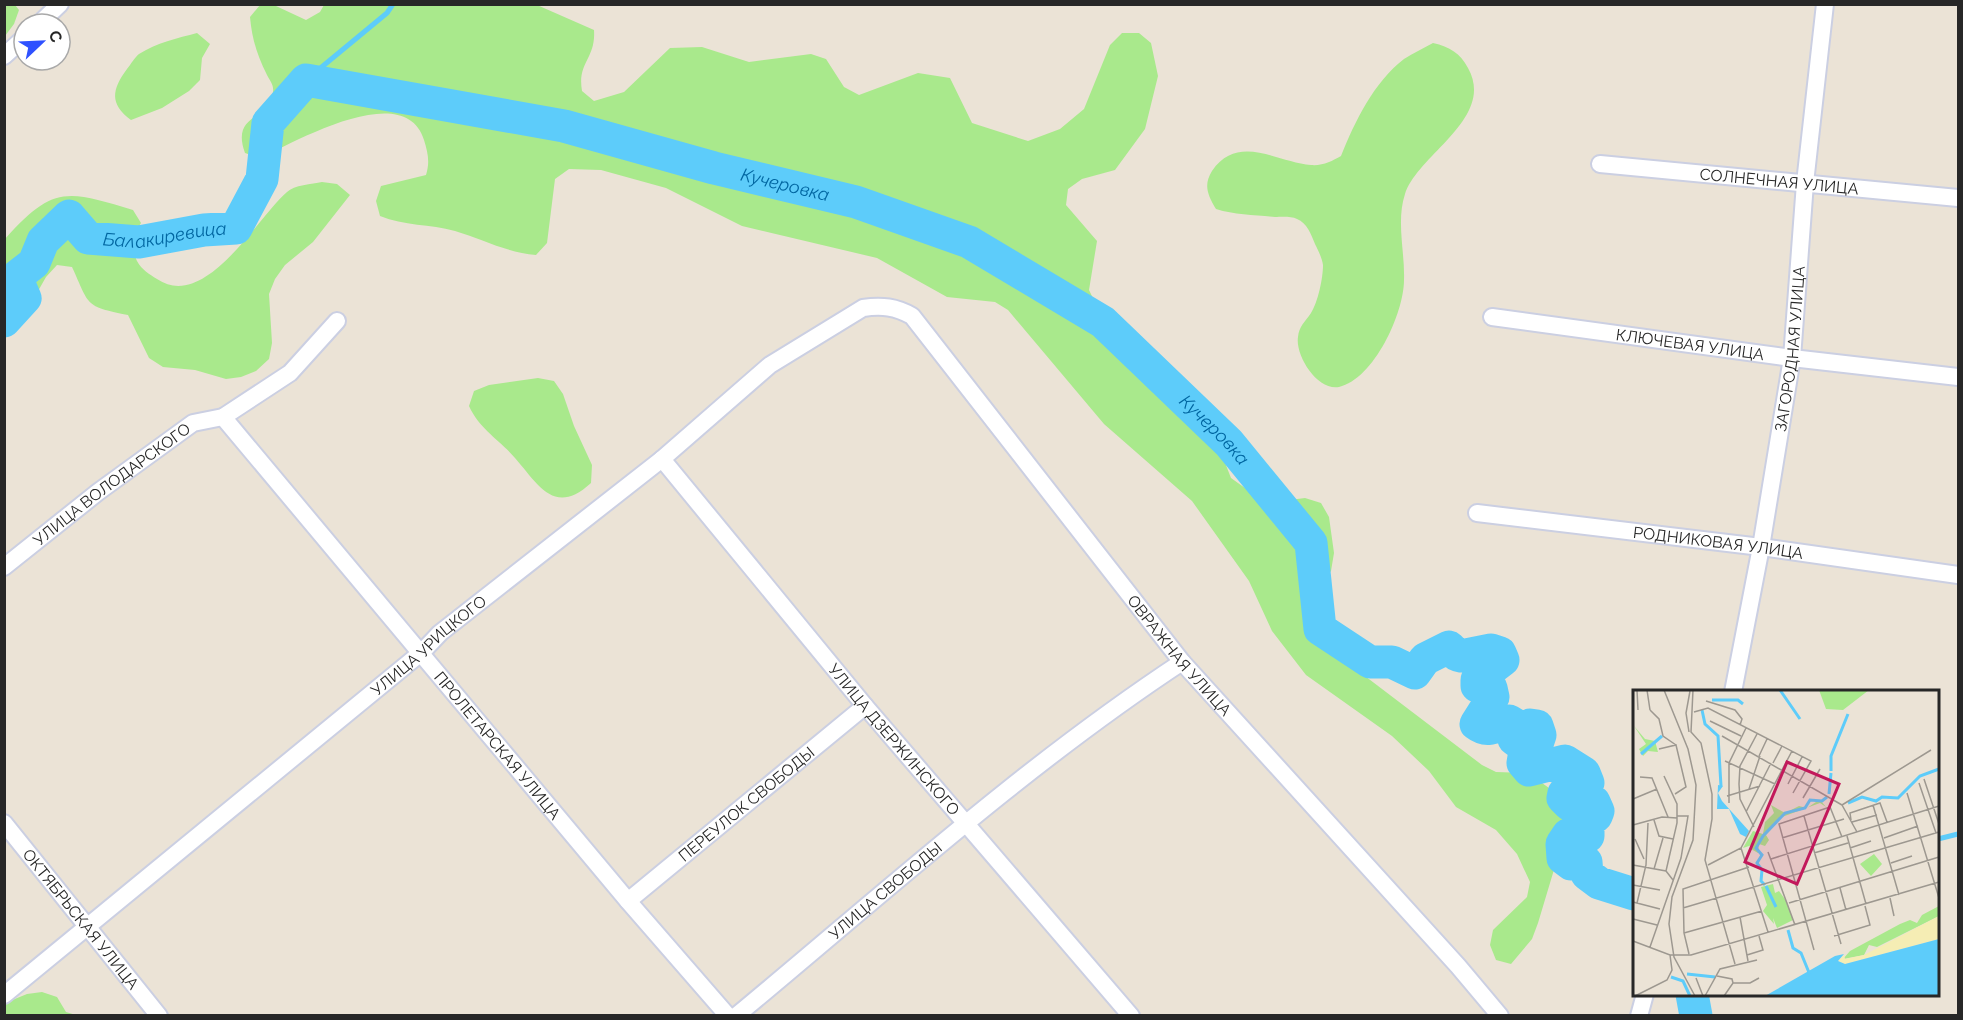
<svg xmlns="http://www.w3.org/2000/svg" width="1963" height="1020" font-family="Raleway,sans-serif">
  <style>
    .green { fill: #a9e98c }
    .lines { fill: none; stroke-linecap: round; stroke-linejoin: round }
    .stream { stroke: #5dccfa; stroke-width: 5 }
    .river { stroke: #5dccfa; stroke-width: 33 }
    .street-casing { stroke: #cbcfe2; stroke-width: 20 }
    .street { stroke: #fff; stroke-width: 16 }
    .labels { text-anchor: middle; stroke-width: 4.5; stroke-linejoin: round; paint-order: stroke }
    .street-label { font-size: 16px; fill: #272727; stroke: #fff }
    .water-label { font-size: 18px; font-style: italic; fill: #0066a1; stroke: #fff }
    .inset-river { fill: none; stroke: #5dccfa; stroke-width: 3 }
    .inset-road { fill: none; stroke: #9d9890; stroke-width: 1.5 }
    .view { fill: #c2185b; fill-opacity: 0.15; stroke: #c2185b; stroke-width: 3 }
    .inset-edge { fill: none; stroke: #272727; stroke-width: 3 }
  </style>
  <rect width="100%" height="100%" fill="#ebe3d6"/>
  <g class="green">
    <path d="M 5,4 L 15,5 L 19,10 L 14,24 L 5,36 Z"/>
    <path d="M 260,5 L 276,6 L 306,20 L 320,12 L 324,5 L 537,5 L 594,30 C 596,59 577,62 582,91 L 594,101 L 624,92 L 670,48 L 702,47 L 749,62 L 811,54 L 826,59 L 844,87 L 859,95 L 918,73 L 950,78 L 972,123 L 1028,141 L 1060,129 L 1084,109 L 1110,45 L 1122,33 L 1139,33 L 1151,43 L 1158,76 L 1145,129 L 1115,170 L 1082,179 L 1068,189 L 1066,205 L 1097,241 L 1089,290 L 1103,319 L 1191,392 L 1209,422 L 1231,478 L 1259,498 L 1274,502 L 1305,498 L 1321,503 L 1329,517 L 1334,553 L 1331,571 L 1311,598 L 1311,616 L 1336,654 L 1482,765 L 1496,772 L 1528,773 L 1556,793 L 1565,825 L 1562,843 L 1538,923 L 1532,939 L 1511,964 L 1496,960 L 1490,945 L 1493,930 L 1527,897 L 1530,882 L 1517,854 L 1496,830 L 1456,807 L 1429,771 L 1392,736 L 1306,675 L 1272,631 L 1249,581 L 1192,501 L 1104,424 L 1008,310 L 995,302 L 947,297 L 877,258 L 742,226 L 666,188 L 601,170 L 569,169 L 555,179 L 547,243 L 536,255 C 508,253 482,239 455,231 C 430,224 404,226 380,216 L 376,201 L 381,186 L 426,175 C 430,162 428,153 424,140 C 405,78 295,142 260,158 L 245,153 C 231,114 267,122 273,92 C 274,85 270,81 267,75 C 257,55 252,39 250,17 Z"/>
    <path d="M 197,33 L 210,44 L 202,58 L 200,80 L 189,91 L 162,108 L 131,120 C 109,104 112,89 127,69 C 131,64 135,57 139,54 C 156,43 178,38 197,33 Z"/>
    <path d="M 1433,43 C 1450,47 1460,53 1468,68 C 1496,118 1418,154 1405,194 C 1396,221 1405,252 1404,280 C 1404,313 1374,379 1339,387 C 1317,391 1295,355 1298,337 C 1299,326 1305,322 1311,313 C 1318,302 1323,278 1323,265 C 1322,258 1318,250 1315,244 C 1311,234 1307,223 1297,219 C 1291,216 1281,217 1275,217 C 1255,215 1235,215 1216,209 C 1208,196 1203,185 1212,171 C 1238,133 1277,162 1311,165 C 1323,166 1332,161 1341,156 C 1355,121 1374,82 1404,59 C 1413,53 1424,48 1433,43 Z"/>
    <path d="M 322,182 L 337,184 L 350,195 L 313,242 L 285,265 L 275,279 L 269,294 L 272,343 L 269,359 L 256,371 L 241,377 L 226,379 L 195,370 L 163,367 L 149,358 L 128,315 C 84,306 90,306 72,267 L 57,265 L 46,277 L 21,321 L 5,326 L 5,239 C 53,185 67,190 133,210 L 141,223 C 132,237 130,246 137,261 C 142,270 149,274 157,279 C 205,312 257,218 287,192 C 294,185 312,184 322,182 Z"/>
    <path d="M 538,378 L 554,381 L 563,394 L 574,426 L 592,465 L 591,483 C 554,517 538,484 515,458 C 499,439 480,430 469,406 L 474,391 L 489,385 Z"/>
    <path d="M 42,992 L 57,997 L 66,1012 L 76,1015 L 5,1016 L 5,1003 L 27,994 Z"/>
  </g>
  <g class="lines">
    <g class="stream">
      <path d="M 306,80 L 387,13 L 393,4"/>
      <path d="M 1938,839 L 1958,834"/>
    </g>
    <g class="river">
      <path id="s1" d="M 4,321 L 25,298 L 16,277 L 34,263 L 43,241 L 69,216 L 88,238 L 139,242 L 204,230 L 236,228 L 262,179 L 268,123 L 306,80 L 564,126 L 714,168 L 856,202 L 969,242 L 1103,322 L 1229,443 L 1311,543 L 1320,629 L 1370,662 L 1392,662 L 1415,673 L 1425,659 L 1449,647 L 1457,655 L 1461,656 L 1491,650 L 1500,653 L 1503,660 L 1477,680 L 1477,686 L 1491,688 L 1493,697 L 1476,724 C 1489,734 1496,725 1509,721 L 1514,724 L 1514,739 L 1518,742 L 1524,738 L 1530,725 L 1537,726 L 1540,735 L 1537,744 L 1525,751 L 1523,763 L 1529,770 L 1565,761 L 1584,773 L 1588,783 L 1571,785 L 1564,793 L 1563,798 L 1569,804 L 1588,800 L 1594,802 L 1598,811 L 1596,816 L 1588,822 L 1588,836 L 1568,835 L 1562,844 L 1563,858 L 1571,864 L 1586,862 L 1587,874 L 1599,883 L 1634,894"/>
      <path d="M 1692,994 L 1696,1016"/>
    </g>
    <defs>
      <g id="street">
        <path d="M 39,24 L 60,4"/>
        <path d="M 4,56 L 24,38"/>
        <path id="s2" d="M 1600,164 L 1958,198"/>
        <path id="s3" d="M 1492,317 L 1792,358 L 1958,377"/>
        <path id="s4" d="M 223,417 L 628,901 L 728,1016"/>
        <path id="s5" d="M 662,459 L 865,706 L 1131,1016"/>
        <path id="s6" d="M 1477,513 L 1761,547 L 1958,575"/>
        <path id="s7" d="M 4,567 L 98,492 L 193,423 L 223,417 L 290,373 L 337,321"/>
        <path id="s8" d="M 1733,692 L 1761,547 L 1792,358 L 1805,183 L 1825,4"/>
        <path id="s9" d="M 4,823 L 159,1016"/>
        <path id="s10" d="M 628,901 L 865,706"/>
        <path id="s11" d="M 4,995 L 422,652 L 440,633 L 662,459 L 770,365 L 863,308 C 882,305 896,307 912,316 L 1182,662 L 1458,966 L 1500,1016"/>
        <path id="s12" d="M 736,1016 C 882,895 1024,766 1182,662"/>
        <path d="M 1639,1016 L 1645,994"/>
      </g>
    </defs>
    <use href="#street" class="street-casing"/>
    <use href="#street" class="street"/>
  </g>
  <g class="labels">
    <g class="street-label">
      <text dy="6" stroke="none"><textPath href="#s2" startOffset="180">СОЛНЕЧНАЯ УЛИЦА</textPath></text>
      <text dy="6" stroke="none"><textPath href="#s3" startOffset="200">КЛЮЧЕВАЯ УЛИЦА</textPath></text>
      <text dy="6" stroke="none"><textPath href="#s8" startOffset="348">ЗАГОРОДНАЯ УЛИЦА</textPath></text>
      <text dy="6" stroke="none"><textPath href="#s7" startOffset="136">УЛИЦА ВОЛОДАРСКОГО</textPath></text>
      <text dy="6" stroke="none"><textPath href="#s6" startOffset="243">РОДНИКОВАЯ УЛИЦА</textPath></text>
      <text dy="6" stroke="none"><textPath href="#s11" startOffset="550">УЛИЦА УРИЦКОГО</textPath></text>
      <text dy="6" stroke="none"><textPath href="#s11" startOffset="1584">ОВРАЖНАЯ УЛИЦА</textPath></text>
      <text dy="6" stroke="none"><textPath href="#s5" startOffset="364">УЛИЦА ДЗЕРЖИНСКОГО</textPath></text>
      <text dy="6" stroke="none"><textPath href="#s4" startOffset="428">ПРОЛЕТАРСКАЯ УЛИЦА</textPath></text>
      <text dy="6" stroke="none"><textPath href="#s10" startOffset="153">ПЕРЕУЛОК СВОБОДЫ</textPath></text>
      <text dy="6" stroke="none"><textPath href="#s12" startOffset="195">УЛИЦА СВОБОДЫ</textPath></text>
      <text dy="6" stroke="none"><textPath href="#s9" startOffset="123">ОКТЯБРЬСКАЯ УЛИЦА</textPath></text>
    </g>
    <g class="water-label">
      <text dy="6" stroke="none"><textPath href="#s1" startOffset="975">Кучеровка</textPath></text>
      <text dy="6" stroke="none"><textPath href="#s1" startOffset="243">Балакиревица</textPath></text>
      <text dy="6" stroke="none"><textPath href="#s1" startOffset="1479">Кучеровка</textPath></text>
    </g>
  </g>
  <g transform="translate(1633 690)">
    <rect width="306" height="306" fill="#ebe3d6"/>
    <path d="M 186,0 L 236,0 L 210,20 L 193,19 ZM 1,36 L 12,49 L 22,51 L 25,62 L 15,61 L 10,66 L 6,59 L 13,54 ZM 186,110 L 188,111 L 193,117 L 187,113 L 149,127 L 133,145 L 136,150 L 132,156 L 126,154 L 125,163 L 118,159 L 119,155 L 110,158 L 120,141 L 130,144 L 132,132 L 141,123 L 138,115 L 152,123 L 166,116 L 174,118 ZM 241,164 L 249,174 L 238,186 L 227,174 ZM 140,194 L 142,203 L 146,201 L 154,212 L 160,230 L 144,238 L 140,228 L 141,234 L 130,221 L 134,215 L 128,197 ZM 306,216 L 306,226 L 244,257 L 236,255 L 231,265 L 210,269 L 217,261 L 267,234 L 277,230 L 284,233 L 289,225 Z" fill="#a9e98c"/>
    <path d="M 306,226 L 306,249 L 212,274 L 205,271 L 211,265 L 212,269 L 231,265 Z" fill="#f5edb4"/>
    <path d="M 85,95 L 90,96 L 85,103 L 89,111 L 116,141 L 113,147 L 107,144 L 96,119 L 84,119 ZM 306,249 L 306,306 L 132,306 L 202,266 L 211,264 L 205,271 L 212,274 Z" fill="#5dccfa"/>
    <path class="inset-river" d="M 147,0 L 167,29M 79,10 L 105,10 L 110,14M 69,20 L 72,34 L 85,46 L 88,96M 8,64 L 29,46M 198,81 L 198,66 L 215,24M 196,104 L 198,83M 215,113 L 229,107 L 243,111 L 249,107 L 265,108 L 287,86 L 306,79M 132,195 L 128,191 L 129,180 L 124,173 L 129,165 L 123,158 L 130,146 L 152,123 L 172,118 L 177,110 L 189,111 L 194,107M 133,196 L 143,217M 155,240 L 160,258 L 168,263 L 177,285M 54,284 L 82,287M 38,287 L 50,291 L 57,306"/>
    <path class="inset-road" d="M 4,0 L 5,20M 14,0 L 17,20M 31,0 L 55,59 L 63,95 L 60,150 L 39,207 L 36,234 L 41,267 L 62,306M 60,0 L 58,42 L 68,53 L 79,104 L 79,129 L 72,170 L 102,274M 73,11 L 102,20 L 109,29 L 107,35M 17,20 L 26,29 L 30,46 L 43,55M 61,22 L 75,18 L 178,71 L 160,103M 77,31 L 108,46M 56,42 L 53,23 L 57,1M 89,46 L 209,115M 26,59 L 43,55 L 53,97 L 42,104M 126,66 L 134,49M 92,71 L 142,94M 140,73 L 149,56M 31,86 L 44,114 L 44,133 L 33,181M 7,87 L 19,88 L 35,127M 291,89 L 306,134M 286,93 L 303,143M 155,94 L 169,67M 116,99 L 127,66M 274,103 L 306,208M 94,106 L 127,96M 170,108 L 187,79M 0,109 L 24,99M 96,113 L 96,73 L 113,38M 209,115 L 298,60M 209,115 L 224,142M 240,115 L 266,205M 113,122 L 138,73M 171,126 L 208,254M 21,130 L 26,146 L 40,149M 218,130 L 217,123 L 247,113 L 254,132M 219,132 L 244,125M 0,135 L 29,127 L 44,128M 121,137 L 107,109 L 106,94 L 107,76 L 124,44M 214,146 L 233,214M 149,148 L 211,129M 251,148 L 285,136M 2,149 L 11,169M 108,158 L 135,242M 217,158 L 238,151M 135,162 L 162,235M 181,163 L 215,153M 138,169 L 306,116M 258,173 L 279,166M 0,175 L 33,181 L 40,190M 75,175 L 108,158 L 159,61M 21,179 L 30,148M 0,195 L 27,200M 207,198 L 213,220M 257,208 L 261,226M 0,212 L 27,219M 4,213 L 13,175 L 15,133M 156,213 L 306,167M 50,218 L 306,142M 107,227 L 115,271M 0,229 L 24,235M 51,243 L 129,221M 201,246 L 237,235 L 232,216M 0,251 L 37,265 L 58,265 L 306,192M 17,257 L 48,168 L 55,126 L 44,126M 181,260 L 146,134 L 197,117 L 209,147M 56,264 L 51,243 L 50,199 L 116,177M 114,265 L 130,260 L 126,246M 84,286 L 99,289 L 100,293M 63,288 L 70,306M 2,306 L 34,290 L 39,280 L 37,265M 72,306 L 87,279 L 124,270M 91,306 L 100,293 L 117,293 L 126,288"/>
    <path class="view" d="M 154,72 L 206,94 L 164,194 L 112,172 Z"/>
    <rect width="306" height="306" class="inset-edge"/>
  </g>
  <rect width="1963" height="1020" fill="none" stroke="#272727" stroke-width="12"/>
  <g transform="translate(42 42) rotate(67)"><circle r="28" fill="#ffffff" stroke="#a9a9a9" stroke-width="1.5"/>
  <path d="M0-4.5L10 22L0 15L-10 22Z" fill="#2f51ff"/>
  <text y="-9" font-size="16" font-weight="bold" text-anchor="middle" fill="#272727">С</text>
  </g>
</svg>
